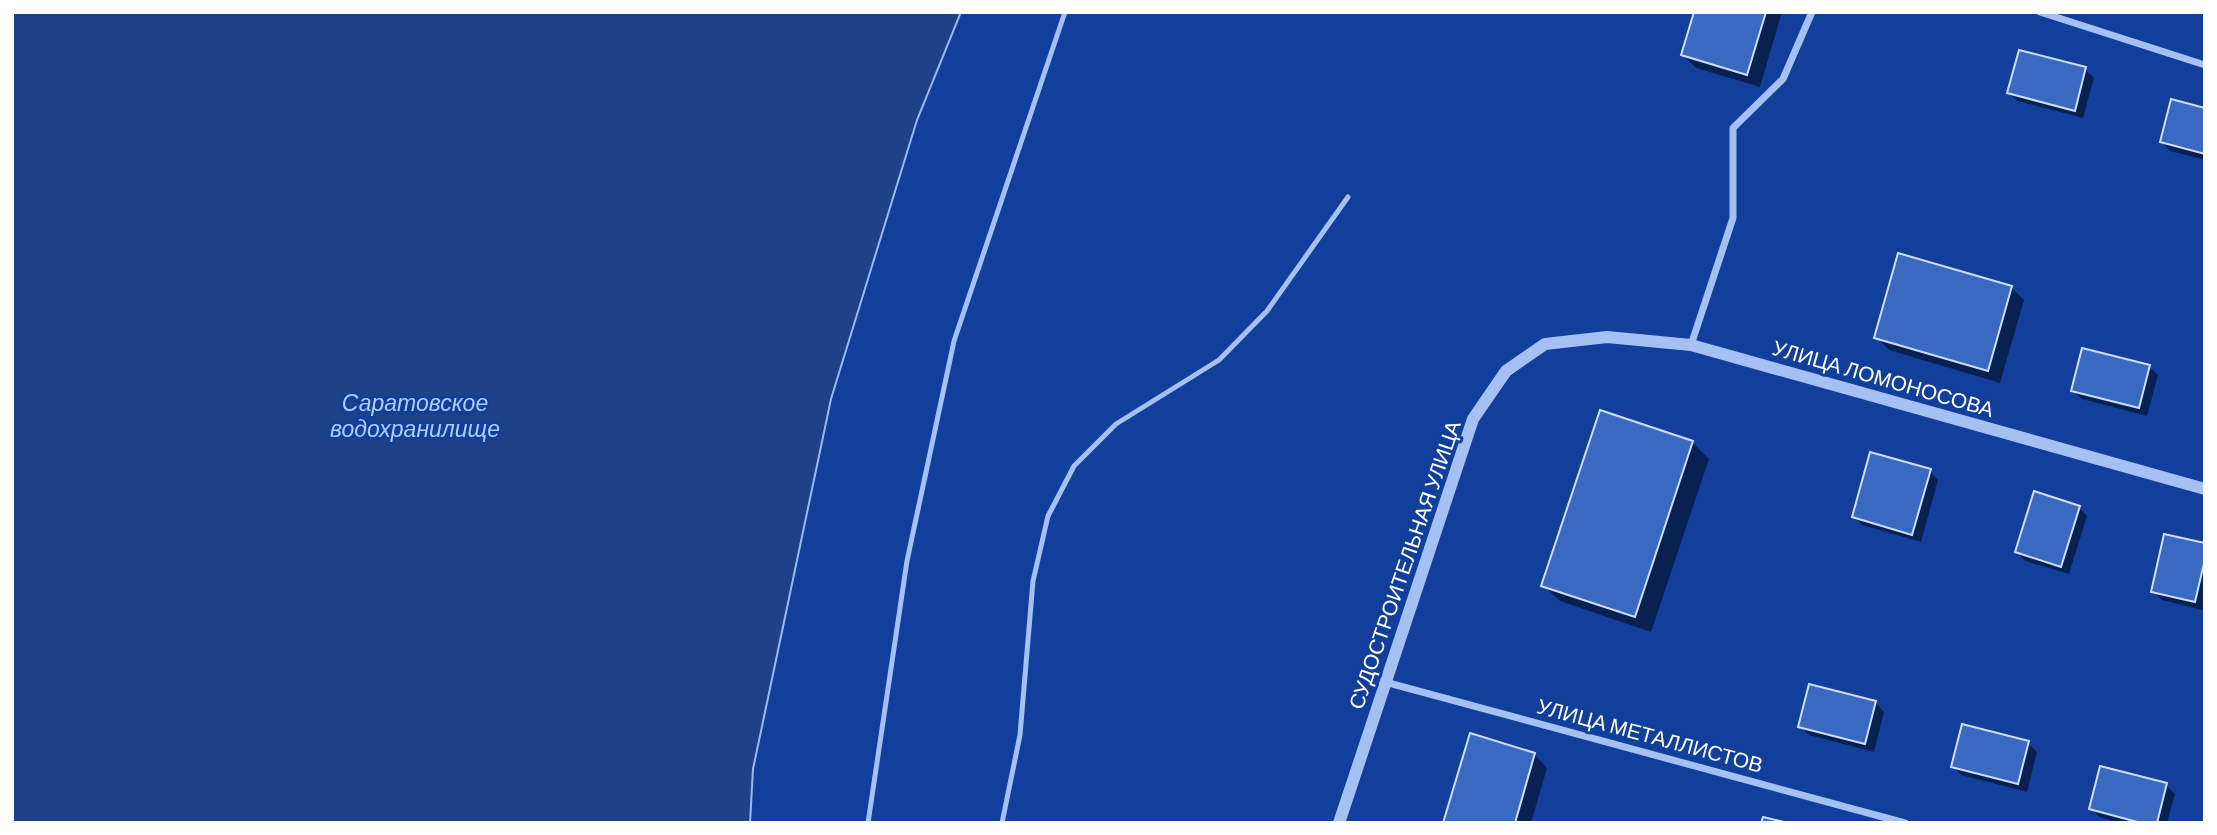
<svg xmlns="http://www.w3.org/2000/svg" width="2217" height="835" font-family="Barlow,sans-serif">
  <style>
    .water { fill: #1f4187; stroke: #97baf7; stroke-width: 2 }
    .shadow { fill: #0007 }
    .building { fill: #3a69c2; stroke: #cedefe; stroke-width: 2 }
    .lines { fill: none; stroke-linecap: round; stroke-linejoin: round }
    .service { stroke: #a5c1f4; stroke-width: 5 }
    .minor { stroke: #a5c1f4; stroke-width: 7 }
    .tertiary { stroke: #a5c1f4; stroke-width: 12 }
    .labels { text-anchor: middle; stroke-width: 6; stroke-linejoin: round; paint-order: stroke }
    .street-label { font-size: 21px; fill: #fff; stroke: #113f9b }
    .water-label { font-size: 23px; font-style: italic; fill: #b2cbfb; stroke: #113f9b }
  </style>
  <rect width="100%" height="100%" fill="#113f9b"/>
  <path class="water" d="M 12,12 L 961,12 L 917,120 L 831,399 L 753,769 L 750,823 L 12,823 Z"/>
  <g class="shadow">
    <path d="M 1696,12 L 1782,12 L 1760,87 L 1696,68 L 1683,55 Z"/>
    <path d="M 2085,69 L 2094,78 L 2083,118 L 2018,101 L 2009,93 Z"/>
    <path d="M 2205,110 L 2205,160 L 2170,151 L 2162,142 Z"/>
    <path d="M 2011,287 L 2024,300 L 2000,383 L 1889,350 L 1876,337 Z"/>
    <path d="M 2149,367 L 2158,375 L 2147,416 L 2082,399 L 2073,391 Z"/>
    <path d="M 1692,442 L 1709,459 L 1651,632 L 1560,601 L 1543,585 Z"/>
    <path d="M 1930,471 L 1938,480 L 1921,542 L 1862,525 L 1854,517 Z"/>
    <path d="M 2079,507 L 2087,516 L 2069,574 L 2025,561 L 2017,552 Z"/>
    <path d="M 2205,545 L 2203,610 L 2162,600 L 2153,591 Z"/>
    <path d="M 1811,686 L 1876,703 L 1884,712 L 1874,752 L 1809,735 L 1800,726 Z"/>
    <path d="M 1471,735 L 1535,755 L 1547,768 L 1531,823 L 1446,823 Z"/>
    <path d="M 2028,743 L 2037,752 L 2027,792 L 1961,775 L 1953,766 Z"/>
    <path d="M 2166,785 L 2175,794 L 2167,823 L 2121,823 L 2099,817 L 2091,808 Z"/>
  </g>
  <g class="building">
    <path d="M 1694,12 L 1766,12 L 1747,75 L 1681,55 Z"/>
    <path d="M 2019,50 L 2086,67 L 2075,111 L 2007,93 Z"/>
    <path d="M 2171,99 L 2205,108 L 2205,154 L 2160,142 Z"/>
    <path d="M 1898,253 L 2012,286 L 1988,371 L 1874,338 Z"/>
    <path d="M 2082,348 L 2150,365 L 2139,408 L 2071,391 Z"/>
    <path d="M 1600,410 L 1693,441 L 1635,617 L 1541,586 Z"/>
    <path d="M 1870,452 L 1931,469 L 1912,535 L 1852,517 Z"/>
    <path d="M 2034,491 L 2080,506 L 2061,567 L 2015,552 Z"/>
    <path d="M 2164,534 L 2205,543 L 2205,559 L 2195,602 L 2151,592 Z"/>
    <path d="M 1809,684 L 1876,701 L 1865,744 L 1798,727 Z"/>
    <path d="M 1962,724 L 2029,741 L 2018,784 L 1951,767 Z"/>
    <path d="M 1470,733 L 1535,753 L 1515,823 L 1443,823 Z"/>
    <path d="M 2100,766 L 2167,783 L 2157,823 L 2141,823 L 2089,809 Z"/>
    <path d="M 1763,817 L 1788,823 L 1761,823 Z"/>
  </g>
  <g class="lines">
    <g class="service">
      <path d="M 868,823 L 907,561 L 954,341 L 1065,12"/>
      <path d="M 1002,823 L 1020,735 L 1033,581 L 1048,516 L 1074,466 L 1116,424 L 1219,360 L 1267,311 L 1348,197"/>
    </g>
    <g class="minor">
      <path d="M 2040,12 L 2205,65"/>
      <path d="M 1691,345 L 1733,218 L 1733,128 L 1783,79 L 1812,12"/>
      <path d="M 1385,682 L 1905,823"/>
    </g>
    <path class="tertiary" d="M 1339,823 L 1473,419 L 1506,371 L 1545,344 L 1607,337 L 1691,345 L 2205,489"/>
  </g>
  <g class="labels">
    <g class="street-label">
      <text transform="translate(1883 379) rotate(16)" y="7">УЛИЦА ЛОМОНОСОВА</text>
      <text transform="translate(1405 565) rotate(-71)" y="7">СУДОСТРОИТЕЛЬНАЯ УЛИЦА</text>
      <text transform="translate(1650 736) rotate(15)" y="7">УЛИЦА МЕТАЛЛИСТОВ</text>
    </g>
    <g class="water-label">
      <text x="415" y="411">Саратовское<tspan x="415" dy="26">водохранилище</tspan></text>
    </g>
  </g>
  <rect width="2217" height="835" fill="none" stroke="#ffffff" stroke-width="28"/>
</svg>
